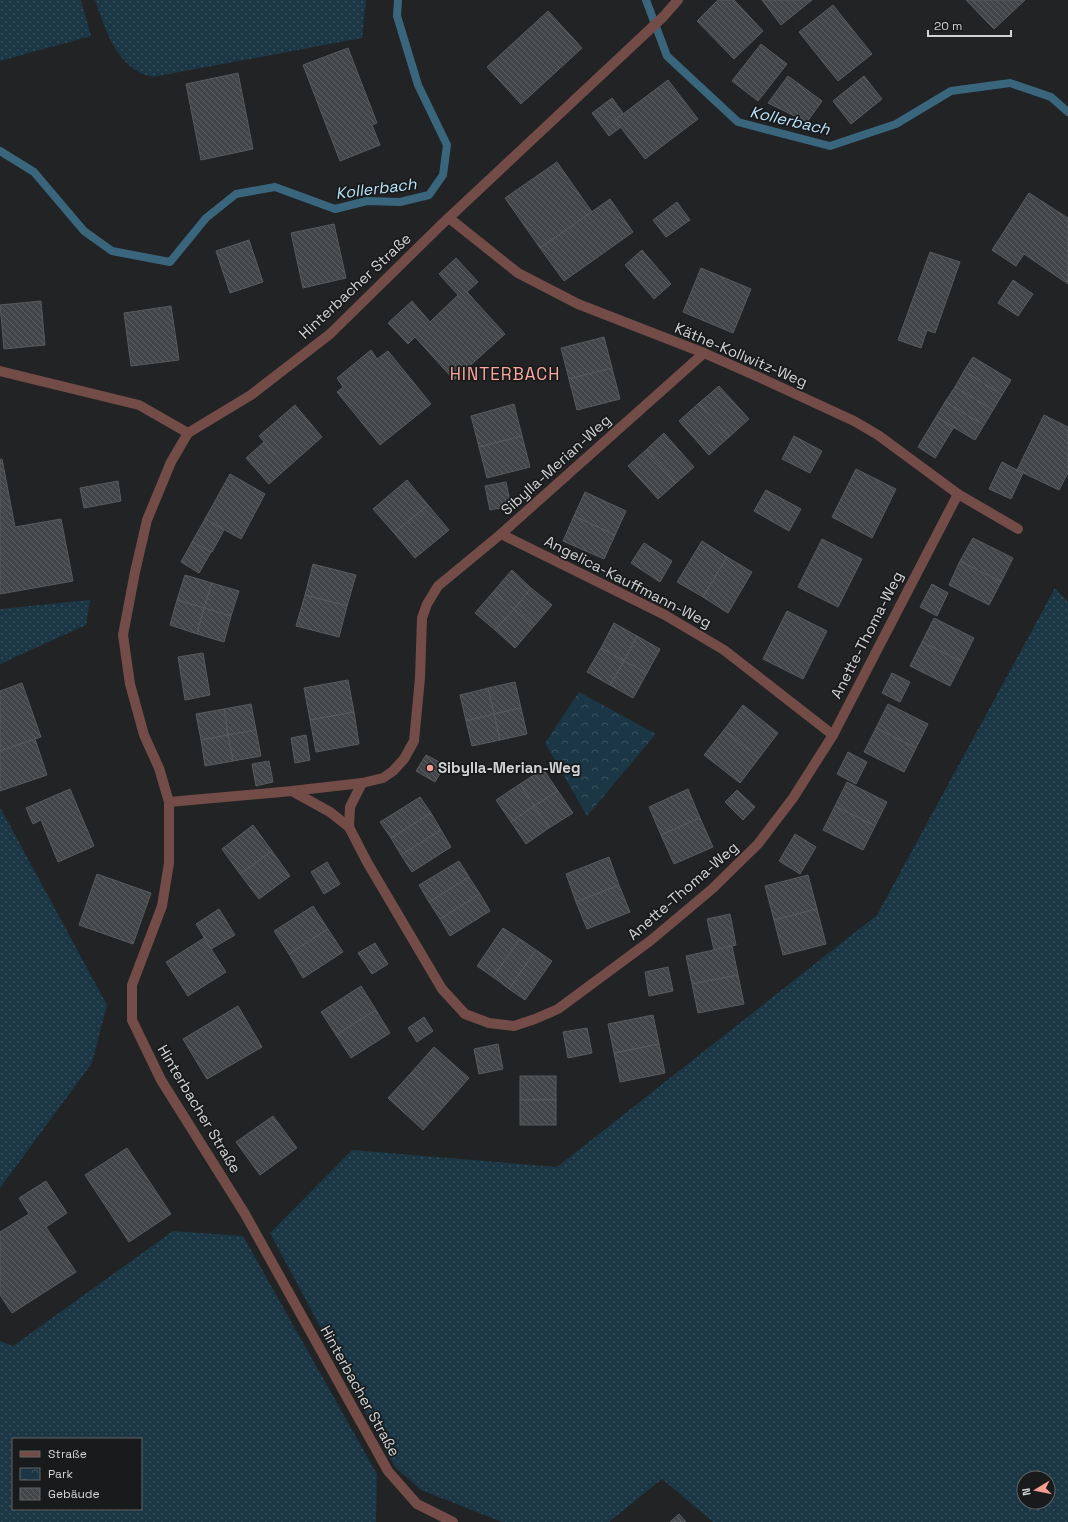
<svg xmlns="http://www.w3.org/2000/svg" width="1068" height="1522" font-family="'Space Grotesk',sans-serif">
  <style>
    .grass { fill: url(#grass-dots); fill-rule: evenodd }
    .park { fill: url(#park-crowns) }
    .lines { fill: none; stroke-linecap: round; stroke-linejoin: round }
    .stream { stroke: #39667d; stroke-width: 8 }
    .building { fill: url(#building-back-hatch); stroke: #585b5d }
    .street { stroke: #734c47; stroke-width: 10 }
    .poi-dot { fill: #f59c91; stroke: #181a1b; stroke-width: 1.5 }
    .labels { text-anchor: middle; stroke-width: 3.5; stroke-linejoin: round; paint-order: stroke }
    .street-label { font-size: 15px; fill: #d2d4d5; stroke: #181a1b }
    .poi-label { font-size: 15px; font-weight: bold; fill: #d2d4d5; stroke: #181a1b; text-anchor: start }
    .water-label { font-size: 16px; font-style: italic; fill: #b9e4fb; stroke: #181a1b }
    .quarter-label { font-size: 17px; letter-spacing: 1px; fill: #fba89d; stroke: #181a1b }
  </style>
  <defs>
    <pattern id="grass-dots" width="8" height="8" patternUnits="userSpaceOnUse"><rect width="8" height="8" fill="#1b3644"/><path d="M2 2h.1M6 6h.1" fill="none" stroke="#3b525e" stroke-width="1.8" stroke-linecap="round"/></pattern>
    <pattern id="park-crowns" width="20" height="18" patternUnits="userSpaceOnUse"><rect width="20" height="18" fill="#1b3644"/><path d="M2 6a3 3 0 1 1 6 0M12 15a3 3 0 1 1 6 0" fill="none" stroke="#3b525e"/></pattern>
    <pattern id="building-back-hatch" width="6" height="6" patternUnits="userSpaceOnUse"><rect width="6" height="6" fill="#434648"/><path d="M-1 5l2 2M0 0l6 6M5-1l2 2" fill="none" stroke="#5d6062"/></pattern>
  </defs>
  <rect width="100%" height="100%" fill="#212325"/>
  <g class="grass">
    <path d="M 0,0 L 81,0 L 91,36 L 0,61 Z"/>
    <path d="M 95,0 L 366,0 L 362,38 L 153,77 C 118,71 105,29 95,0 Z"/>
    <path d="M 1055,588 L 1068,602 L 1068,1522 L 713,1522 L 662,1479 L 609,1522 L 502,1522 L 421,1490 L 395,1467 L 270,1233 L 352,1150 L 557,1167 L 877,915 ZM 1024,1478 L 1048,1478 L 1048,1502 L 1024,1502 Z"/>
    <path d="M 90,600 L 86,625 L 0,664 L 0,609 Z"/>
    <path d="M 0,807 L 107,1005 L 92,1063 L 0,1188 Z"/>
    <path d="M 173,1231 L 243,1236 L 377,1474 L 376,1522 L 0,1522 L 0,1341 L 13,1346 ZM 13,1439 L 141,1439 L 141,1509 L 13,1509 Z"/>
  </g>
  <path class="park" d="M 579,692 L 656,734 L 587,816 L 545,743 Z"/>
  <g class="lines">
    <g class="stream">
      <path d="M 646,0 L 667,56 L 738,122 L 830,146 L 896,124 L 951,91 L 1010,83 L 1051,97 L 1068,112"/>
      <path d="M 0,151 L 34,172 L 84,231 L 112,251 L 170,262 L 206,218 L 236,194 L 275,187 L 335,209 L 367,201 L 400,202 L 429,195 L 443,175 L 447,145 L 418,85 L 397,16 L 398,0"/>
    </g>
  </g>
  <g class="building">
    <path d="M 718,0 L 734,0 L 763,31 L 734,59 L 697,21 Z"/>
    <path d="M 762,0 L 812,0 L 781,25 Z"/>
    <path d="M 966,0 L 1025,0 L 994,29 Z"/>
    <path d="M 833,5 L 872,54 L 838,81 L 799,32 Z"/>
    <path d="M 548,11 L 582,48 L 521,104 L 487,67 Z"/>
    <path d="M 761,44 L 787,64 L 758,101 L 732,81 Z"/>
    <path d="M 348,48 L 377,123 L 372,125 L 380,145 L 340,161 L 303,65 Z"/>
    <path d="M 238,73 L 253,149 L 201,160 L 186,84 Z"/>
    <path d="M 788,76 L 822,101 L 807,122 L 768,103 Z"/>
    <path d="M 864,76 L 882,99 L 851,124 L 833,101 Z"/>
    <path d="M 668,80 L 698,119 L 645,159 L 615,120 Z"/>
    <path d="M 612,98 L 623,113 L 615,120 L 621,127 L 609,136 L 592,113 Z"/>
    <path d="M 557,162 L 592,212 L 540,248 L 505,198 Z"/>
    <path d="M 1029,193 L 1068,218 L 1068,284 L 1024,254 L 1016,266 L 992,250 Z"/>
    <path d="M 610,199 L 633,232 L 564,281 L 540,248 Z"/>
    <path d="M 677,202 L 690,220 L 666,237 L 653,220 Z"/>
    <path d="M 334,224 L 346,278 L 303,288 L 291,233 Z"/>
    <path d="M 249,240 L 263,282 L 230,293 L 216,251 Z"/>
    <path d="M 642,250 L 671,284 L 654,299 L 625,265 Z"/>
    <path d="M 930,252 L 960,262 L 935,333 L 927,330 L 921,348 L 898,340 Z"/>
    <path d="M 456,258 L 478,282 L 467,292 L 505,334 L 454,380 L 415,337 L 408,344 L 388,323 L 412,301 L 430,322 L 458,295 L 439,274 Z"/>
    <path d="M 701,268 L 751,289 L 733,333 L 683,312 Z"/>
    <path d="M 1013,280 L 1033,294 L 1018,316 L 998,303 Z"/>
    <path d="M 41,301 L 45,345 L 4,349 L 0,305 Z"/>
    <path d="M 171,306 L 179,360 L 131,366 L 124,313 Z"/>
    <path d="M 604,337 L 612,368 L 569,379 L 561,348 Z"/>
    <path d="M 371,350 L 377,359 L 388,351 L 431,404 L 380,445 L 337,392 L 343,387 L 337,378 Z"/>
    <path d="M 973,357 L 1011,380 L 1002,395 L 964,371 Z"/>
    <path d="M 612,368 L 620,399 L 577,410 L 569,379 Z"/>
    <path d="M 964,371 L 1002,395 L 993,410 L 955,387 Z"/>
    <path d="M 719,386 L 749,419 L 729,437 L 699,403 Z"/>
    <path d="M 955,387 L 993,410 L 984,425 L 945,402 Z"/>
    <path d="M 945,402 L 984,425 L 975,440 L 936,417 Z"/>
    <path d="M 699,403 L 729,437 L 709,455 L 679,421 Z"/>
    <path d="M 514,404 L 522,436 L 479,447 L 471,416 Z"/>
    <path d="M 295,405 L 322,437 L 287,468 L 259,436 Z"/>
    <path d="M 1044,415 L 1068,427 L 1068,473 L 1059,490 L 1017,470 Z"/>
    <path d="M 936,417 L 954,427 L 935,458 L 918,447 Z"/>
    <path d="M 664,433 L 694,467 L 676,483 L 646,450 Z"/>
    <path d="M 522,436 L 530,467 L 487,478 L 479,447 Z"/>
    <path d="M 794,436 L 822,451 L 810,473 L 782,459 Z"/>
    <path d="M 264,442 L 287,468 L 269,484 L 246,458 Z"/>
    <path d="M 646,450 L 676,483 L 658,499 L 628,466 Z"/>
    <path d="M 2,459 L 15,527 L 61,519 L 73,581 L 0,594 L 0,460 Z"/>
    <path d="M 1002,462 L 1023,473 L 1011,499 L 989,489 Z"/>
    <path d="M 856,469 L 896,489 L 872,538 L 832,517 Z"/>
    <path d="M 230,474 L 265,494 L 241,539 L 205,519 Z"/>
    <path d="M 407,480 L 428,505 L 394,533 L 373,509 Z"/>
    <path d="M 118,481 L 121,501 L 84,508 L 80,488 Z"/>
    <path d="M 506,482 L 511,506 L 490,510 L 485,486 Z"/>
    <path d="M 766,490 L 801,509 L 789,531 L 754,511 Z"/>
    <path d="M 585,492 L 626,511 L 615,535 L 574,516 Z"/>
    <path d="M 428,505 L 449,530 L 415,558 L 394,533 Z"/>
    <path d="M 574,516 L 615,535 L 604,559 L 563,541 Z"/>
    <path d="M 205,519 L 224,530 L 212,552 L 192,542 Z"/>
    <path d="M 973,538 L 1013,558 L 1001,582 L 960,561 Z"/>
    <path d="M 822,539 L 862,559 L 838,607 L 798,587 Z"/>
    <path d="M 702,541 L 727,557 L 703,597 L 677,582 Z"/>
    <path d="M 192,542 L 211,552 L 199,573 L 181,562 Z"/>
    <path d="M 644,543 L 672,561 L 660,582 L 631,563 Z"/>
    <path d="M 727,557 L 752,572 L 728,613 L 703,597 Z"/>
    <path d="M 960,561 L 1001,582 L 989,605 L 949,585 Z"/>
    <path d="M 313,564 L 356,575 L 347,606 L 305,595 Z"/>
    <path d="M 512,570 L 531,588 L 514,609 L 493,592 Z"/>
    <path d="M 185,575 L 212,583 L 204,608 L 177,600 Z"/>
    <path d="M 212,583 L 239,591 L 231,616 L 204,608 Z"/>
    <path d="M 932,584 L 948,593 L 937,616 L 920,607 Z"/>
    <path d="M 531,588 L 552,605 L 534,626 L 514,609 Z"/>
    <path d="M 493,592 L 514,609 L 495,630 L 475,613 Z"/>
    <path d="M 305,595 L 347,606 L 339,637 L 296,626 Z"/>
    <path d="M 177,600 L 204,608 L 197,634 L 170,625 Z"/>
    <path d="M 204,608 L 231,616 L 224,642 L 197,634 Z"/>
    <path d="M 514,609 L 534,626 L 515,648 L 495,630 Z"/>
    <path d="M 787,611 L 827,631 L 803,679 L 763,659 Z"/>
    <path d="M 934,618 L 974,638 L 962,662 L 922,642 Z"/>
    <path d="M 614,623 L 637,636 L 624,661 L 601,648 Z"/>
    <path d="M 637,636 L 660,649 L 647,673 L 624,661 Z"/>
    <path d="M 922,642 L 962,662 L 950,686 L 910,666 Z"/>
    <path d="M 601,648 L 624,661 L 610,685 L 587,672 Z"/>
    <path d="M 203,653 L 210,695 L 185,700 L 178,657 Z"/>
    <path d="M 624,661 L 647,673 L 633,698 L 610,685 Z"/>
    <path d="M 892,673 L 910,682 L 900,702 L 882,693 Z"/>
    <path d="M 348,680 L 354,712 L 310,720 L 304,688 Z"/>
    <path d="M 515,682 L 521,708 L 494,714 L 488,688 Z"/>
    <path d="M 22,683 L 41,737 L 0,751 L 0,691 Z"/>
    <path d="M 488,688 L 494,714 L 466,721 L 460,695 Z"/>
    <path d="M 251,704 L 256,730 L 228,735 L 224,709 Z"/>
    <path d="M 888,704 L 928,724 L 916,748 L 876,728 Z"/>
    <path d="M 743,705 L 778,733 L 759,758 L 724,730 Z"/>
    <path d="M 521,708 L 527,734 L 500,740 L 494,714 Z"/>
    <path d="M 224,709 L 228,735 L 201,740 L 196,714 Z"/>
    <path d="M 354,712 L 359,744 L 316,752 L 310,720 Z"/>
    <path d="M 494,714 L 500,740 L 472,746 L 466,721 Z"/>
    <path d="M 876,728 L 916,748 L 904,772 L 864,752 Z"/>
    <path d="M 256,730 L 261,756 L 233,761 L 228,735 Z"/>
    <path d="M 724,730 L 759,758 L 740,783 L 704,755 Z"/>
    <path d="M 228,735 L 233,761 L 205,766 L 201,740 Z"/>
    <path d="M 306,735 L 310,760 L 295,763 L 291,738 Z"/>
    <path d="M 35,739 L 47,775 L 0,791 L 0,751 Z"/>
    <path d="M 848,752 L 867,762 L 856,784 L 837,774 Z"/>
    <path d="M 426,755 L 445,765 L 435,782 L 416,771 Z"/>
    <path d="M 269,761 L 273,782 L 256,786 L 252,764 Z"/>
    <path d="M 543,769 L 558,791 L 534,806 L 520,784 Z"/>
    <path d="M 847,782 L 887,802 L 875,826 L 835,806 Z"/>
    <path d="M 520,784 L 534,806 L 511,822 L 496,800 Z"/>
    <path d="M 70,789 L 94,846 L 58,862 L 41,820 L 33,824 L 26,808 Z"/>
    <path d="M 688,789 L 700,818 L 661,835 L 649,807 Z"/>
    <path d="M 737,790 L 755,807 L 743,820 L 725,802 Z"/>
    <path d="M 558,791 L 573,813 L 549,828 L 534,806 Z"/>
    <path d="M 420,797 L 431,813 L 391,838 L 380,822 Z"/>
    <path d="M 534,806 L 549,828 L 526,844 L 511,822 Z"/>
    <path d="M 835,806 L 875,826 L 863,850 L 823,830 Z"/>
    <path d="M 431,813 L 441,830 L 401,855 L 391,838 Z"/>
    <path d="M 700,818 L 713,847 L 674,864 L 661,835 Z"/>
    <path d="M 253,825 L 272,851 L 240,874 L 222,849 Z"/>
    <path d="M 441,830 L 451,847 L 412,872 L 401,855 Z"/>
    <path d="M 795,834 L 816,847 L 800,874 L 779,861 Z"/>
    <path d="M 272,851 L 290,876 L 259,899 L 240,874 Z"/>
    <path d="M 609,857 L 619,885 L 576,902 L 566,874 Z"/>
    <path d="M 459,861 L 469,877 L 429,902 L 419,885 Z"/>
    <path d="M 327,862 L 340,884 L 324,894 L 311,872 Z"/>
    <path d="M 97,874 L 151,893 L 133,944 L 79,925 Z"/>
    <path d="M 808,875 L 817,909 L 774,920 L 765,886 Z"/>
    <path d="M 469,877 L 480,894 L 440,919 L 429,902 Z"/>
    <path d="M 619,885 L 630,912 L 587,929 L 576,902 Z"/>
    <path d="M 480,894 L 490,911 L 450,936 L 440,919 Z"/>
    <path d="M 313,906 L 328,929 L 289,954 L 274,931 Z"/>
    <path d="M 219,909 L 235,935 L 211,949 L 196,924 Z"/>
    <path d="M 817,909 L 826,944 L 783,955 L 774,920 Z"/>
    <path d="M 730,914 L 736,945 L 714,950 L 707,919 Z"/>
    <path d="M 503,928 L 520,939 L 493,977 L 477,966 Z"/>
    <path d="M 328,929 L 343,952 L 303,978 L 289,954 Z"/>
    <path d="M 204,938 L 226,972 L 188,996 L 166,962 Z"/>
    <path d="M 520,939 L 536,950 L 509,989 L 493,977 Z"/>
    <path d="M 375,943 L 388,964 L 372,974 L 358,953 Z"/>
    <path d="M 732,946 L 738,975 L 692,984 L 686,956 Z"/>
    <path d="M 536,950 L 552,961 L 525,1000 L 509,989 Z"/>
    <path d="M 668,967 L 673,991 L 649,996 L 645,972 Z"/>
    <path d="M 738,975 L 744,1004 L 698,1013 L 692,984 Z"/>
    <path d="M 361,986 L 376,1010 L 336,1035 L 321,1012 Z"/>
    <path d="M 238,1006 L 262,1047 L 207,1079 L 183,1039 Z"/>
    <path d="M 376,1010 L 390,1033 L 351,1058 L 336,1035 Z"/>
    <path d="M 653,1015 L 659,1044 L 614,1053 L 608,1024 Z"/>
    <path d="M 424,1017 L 433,1031 L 417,1042 L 408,1028 Z"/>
    <path d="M 587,1028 L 592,1053 L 568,1058 L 563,1032 Z"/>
    <path d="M 498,1044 L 503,1069 L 479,1074 L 474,1049 Z"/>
    <path d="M 659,1044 L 665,1073 L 620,1082 L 614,1053 Z"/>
    <path d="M 434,1047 L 469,1078 L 446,1104 L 411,1073 Z"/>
    <path d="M 411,1073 L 446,1104 L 423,1130 L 388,1098 Z"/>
    <rect x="520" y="1076" width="36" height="24"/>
    <rect x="520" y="1100" width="36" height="25"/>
    <path d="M 273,1116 L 297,1148 L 260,1175 L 236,1142 Z"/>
    <path d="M 127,1148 L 171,1214 L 129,1242 L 85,1175 Z"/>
    <path d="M 46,1181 L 67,1213 L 46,1227 L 76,1272 L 12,1313 L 0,1295 L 0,1232 L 29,1214 L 19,1198 Z"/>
    <path d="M 679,1514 L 686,1522 L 670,1522 Z"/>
  </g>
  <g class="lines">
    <g class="street">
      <path d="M 449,218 L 518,273 L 578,304 L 704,353 L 763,379 L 854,421 L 878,435 L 958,494 L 1018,529"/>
      <path d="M 0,371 L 139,405 L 188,433"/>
      <path d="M 501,534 L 665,615 L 724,650 L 833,735"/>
      <path d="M 292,791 L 330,812 L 349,827 L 367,862 L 442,989 L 465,1014 L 489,1023 L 514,1026 L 535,1019 L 558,1009 L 650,941 L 712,889 L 758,844 L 793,798 L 833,735 L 958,494"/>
      <path d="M 169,802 L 292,791 L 362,783 L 383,778 L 393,771 L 404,759 L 414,741 L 420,678 L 422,618 L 427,604 L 438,586 L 501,534 L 704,353"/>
      <path d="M 349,827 L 350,807 L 362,783"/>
      <path d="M 453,1522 L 417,1504 L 388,1471 L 245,1214 L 161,1080 L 132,1020 L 132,985 L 162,906 L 169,863 L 169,802 L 159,768 L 144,735 L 130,684 L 123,635 L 135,572 L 147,520 L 171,462 L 188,433 L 251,395 L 330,334 L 440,226 L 663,17 L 678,0"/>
    </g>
  </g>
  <circle class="poi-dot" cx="430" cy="768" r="4"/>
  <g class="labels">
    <g class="street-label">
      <text transform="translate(355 286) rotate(-43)" y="5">Hinterbacher Straße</text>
      <text transform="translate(741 355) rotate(23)" y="5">Käthe-Kollwitz-Weg</text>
      <text transform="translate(556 465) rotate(-42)" y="5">Sibylla-Merian-Weg</text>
      <text transform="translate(628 582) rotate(27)" y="5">Angelica-Kauffmann-Weg</text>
      <text transform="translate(867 635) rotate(-63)" y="5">Anette-Thoma-Weg</text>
      <text transform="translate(683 891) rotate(-41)" y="5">Anette-Thoma-Weg</text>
      <text transform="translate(199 1109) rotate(59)" y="5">Hinterbacher Straße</text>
      <text transform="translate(360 1391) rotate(61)" y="5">Hinterbacher Straße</text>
    </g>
    <g class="poi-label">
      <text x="438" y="773">Sibylla-Merian-Weg</text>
    </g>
    <g class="water-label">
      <text transform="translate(790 120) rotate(13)" y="6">Kollerbach</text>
      <text transform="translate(376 188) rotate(-7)" y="6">Kollerbach</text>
    </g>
    <g class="quarter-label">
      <text x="505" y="380">HINTERBACH</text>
    </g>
  </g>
  <rect x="12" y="1438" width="130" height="72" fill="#181a1b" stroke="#626465"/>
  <rect x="20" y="1451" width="20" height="6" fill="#734c47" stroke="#626465"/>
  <text x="48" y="1458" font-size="12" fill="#d2d4d5">Straße</text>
  <rect x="20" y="1468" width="20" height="12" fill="url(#park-crowns)" stroke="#626465"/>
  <text x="48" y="1478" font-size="12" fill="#d2d4d5">Park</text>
  <rect x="20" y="1488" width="20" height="12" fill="url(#building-back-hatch)" stroke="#626465"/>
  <text x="48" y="1498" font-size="12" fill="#d2d4d5">Gebäude</text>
  <g transform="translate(1036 1490) rotate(260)"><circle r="19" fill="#181a1b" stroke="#626465"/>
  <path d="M0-3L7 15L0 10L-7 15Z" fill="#f59c91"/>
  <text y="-6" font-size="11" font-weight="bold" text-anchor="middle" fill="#d2d4d5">N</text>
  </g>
  <path d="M928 30v6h83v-6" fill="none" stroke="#d2d4d5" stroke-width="2"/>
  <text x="934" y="30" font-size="12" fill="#d2d4d5" stroke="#181a1b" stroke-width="3" paint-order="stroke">20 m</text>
</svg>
